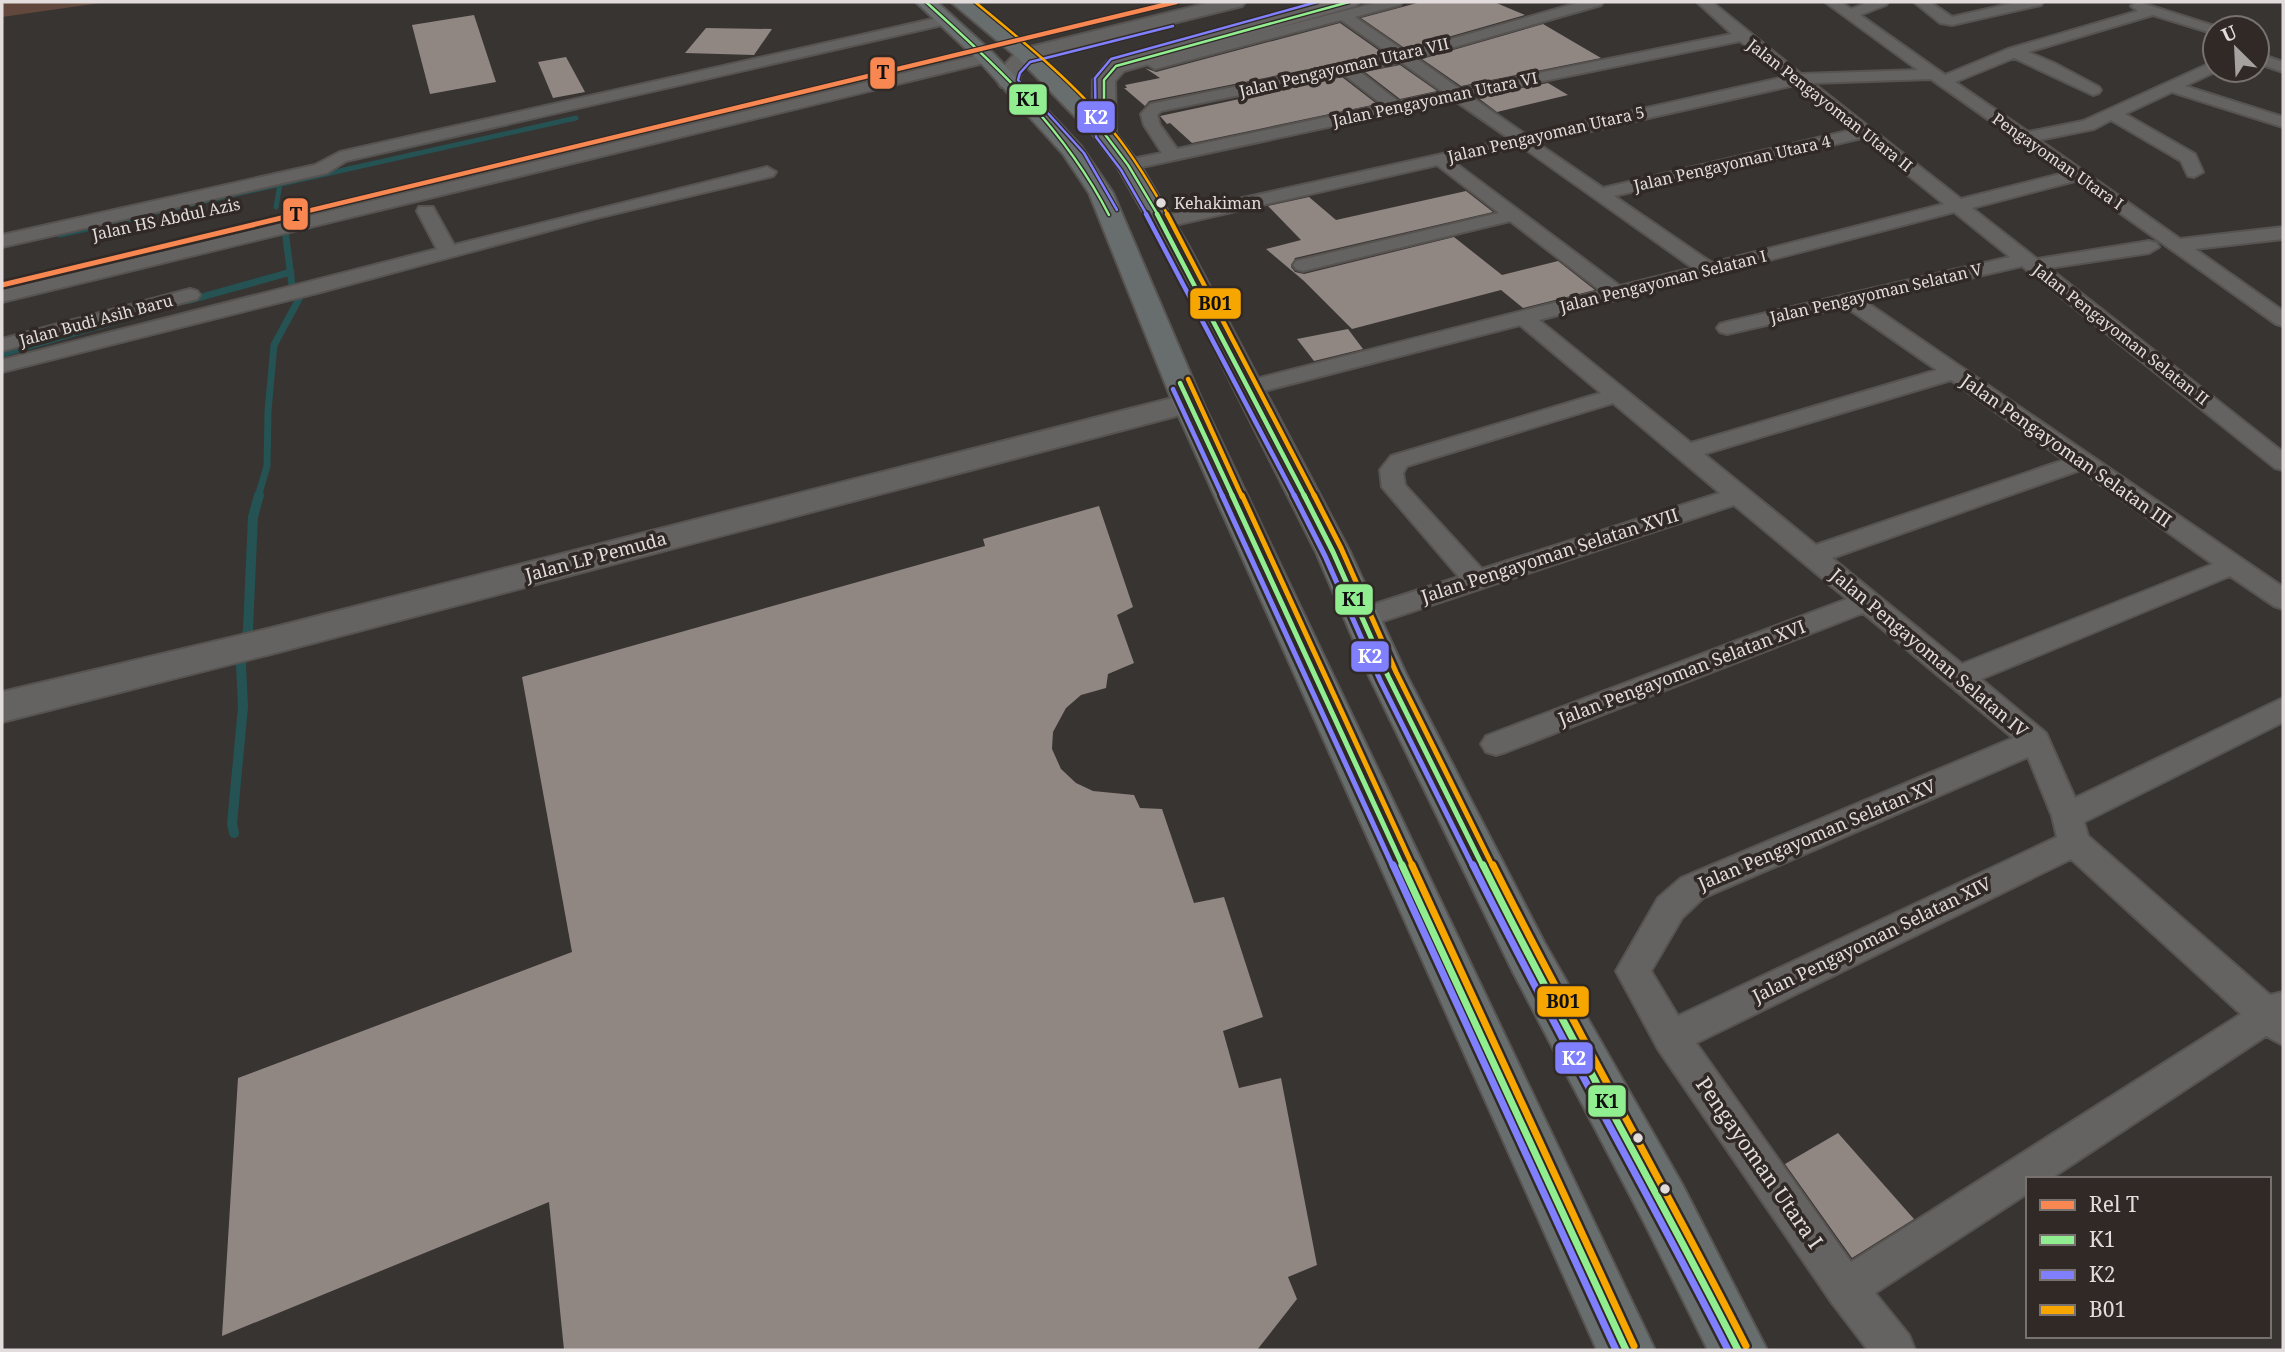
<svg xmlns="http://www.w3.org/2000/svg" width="2285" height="1352" font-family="'Noto Serif',serif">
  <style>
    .green { fill: #62473c }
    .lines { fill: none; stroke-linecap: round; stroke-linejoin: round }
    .stream-far2 { stroke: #255253; stroke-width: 5 }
    .stream-far1 { stroke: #255253; stroke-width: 7 }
    .stream { stroke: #255253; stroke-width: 10 }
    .building { fill: #908682 }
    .street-casing { stroke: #565351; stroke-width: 4 }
    .secondary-casing { stroke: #565351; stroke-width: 4 }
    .primary-casing { stroke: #565351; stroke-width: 4 }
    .street { fill: #656362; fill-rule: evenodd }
    .secondary { fill: #656362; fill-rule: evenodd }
    .primary { fill: #686e6e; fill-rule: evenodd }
    .bus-1-far3-casing { stroke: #302926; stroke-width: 5 }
    .bus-1-far2-casing { stroke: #302926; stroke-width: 9 }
    .bus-1-far1-casing { stroke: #302926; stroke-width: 10 }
    .bus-1-casing { stroke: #302926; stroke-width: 12 }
    .bus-2-far3-casing { stroke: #302926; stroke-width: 5 }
    .bus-2-far2-casing { stroke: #302926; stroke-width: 9 }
    .bus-2-far1-casing { stroke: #302926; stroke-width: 10 }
    .bus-2-casing { stroke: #302926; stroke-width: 12 }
    .bus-3-far3-casing { stroke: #302926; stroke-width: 5 }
    .bus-3-far2-casing { stroke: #302926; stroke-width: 9 }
    .bus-3-far1-casing { stroke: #302926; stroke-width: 10 }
    .bus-3-casing { stroke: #302926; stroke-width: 12 }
    .bus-1-far3 { stroke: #90ee90; stroke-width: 2.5 }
    .bus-1-far2 { stroke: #90ee90; stroke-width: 4.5 }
    .bus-1-far1 { stroke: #90ee90; stroke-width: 5 }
    .bus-1 { stroke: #90ee90; stroke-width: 7 }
    .bus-2-far3 { stroke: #8080ff; stroke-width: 2.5 }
    .bus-2-far2 { stroke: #8080ff; stroke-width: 4.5 }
    .bus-2-far1 { stroke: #8080ff; stroke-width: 5 }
    .bus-2 { stroke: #8080ff; stroke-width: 7 }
    .bus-3-far3 { stroke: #f7a600; stroke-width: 2.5 }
    .bus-3-far2 { stroke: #f7a600; stroke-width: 4.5 }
    .bus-3-far1 { stroke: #f7a600; stroke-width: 5 }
    .bus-3 { stroke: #f7a600; stroke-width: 7 }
    .rail-1-far1-casing { stroke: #302926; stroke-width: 7 }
    .rail-1-casing { stroke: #302926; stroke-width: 10 }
    .rail-1-far1 { stroke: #f88751; stroke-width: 4.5 }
    .rail-1 { stroke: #f88751; stroke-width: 5 }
    .bus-dot { fill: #e2dddc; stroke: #302926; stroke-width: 2.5 }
    .labels { text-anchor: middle; stroke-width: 7; stroke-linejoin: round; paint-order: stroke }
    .far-street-label { font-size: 16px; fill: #e2dddc; stroke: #302926 }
    .bus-label { font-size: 16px; fill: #e2dddc; stroke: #302926; text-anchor: start }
    .street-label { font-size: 18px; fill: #e2dddc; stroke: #302926 }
    .near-street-label { font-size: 21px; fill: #e2dddc; stroke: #302926 }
    .line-badge { stroke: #302926; stroke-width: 2.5 }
    .badge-label { font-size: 19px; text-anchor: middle; font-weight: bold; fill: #fff }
    .pale-badge-label { font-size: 19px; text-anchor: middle; font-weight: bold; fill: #111 }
  </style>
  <rect width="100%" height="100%" fill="#383432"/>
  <path class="green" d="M 2,2 L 107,2 L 2,17 Z"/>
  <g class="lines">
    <g class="stream-far2">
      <path d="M 276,207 L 280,184"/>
      <path d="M 143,215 L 576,118"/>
    </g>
    <g class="stream-far1">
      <path d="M 60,234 L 151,214"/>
      <path d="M 187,301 L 291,272"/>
      <path d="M 2,354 L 155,310"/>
      <path d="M 258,497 L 267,466 L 268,411 L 274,345 L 299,299 L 292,285 L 285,230"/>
    </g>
    <path class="stream" d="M 234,833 L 232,824 L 243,707 L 241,665 L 248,629 L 253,517 L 259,495"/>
  </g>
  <g class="building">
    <path d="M 1421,2 L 1494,2 L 1525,15 L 1406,49 L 1361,18 Z"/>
    <path d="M 474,15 L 496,82 L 430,94 L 412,25 Z"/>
    <path d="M 1340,23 L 1384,54 L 1149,101 L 1145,106 L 1124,88 L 1127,88 L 1125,85 L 1160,78 L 1145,68 L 1156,72 Z"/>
    <path d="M 1543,24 L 1601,58 L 1461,86 L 1422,59 Z"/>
    <path d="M 706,28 L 772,29 L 754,55 L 685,53 Z"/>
    <path d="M 566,57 L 585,92 L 553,98 L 538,62 Z"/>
    <path d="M 1400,65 L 1437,91 L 1400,99 L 1365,72 Z"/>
    <path d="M 1342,77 L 1377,104 L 1192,143 L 1170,123 L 1167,124 L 1160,116 Z"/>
    <path d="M 1548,83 L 1568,95 L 1497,112 L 1477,97 Z"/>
    <path d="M 1466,191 L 1493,212 L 1295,258 L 1291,267 L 1295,272 L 1304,274 L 1454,237 L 1502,275 L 1558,261 L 1595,290 L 1523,308 L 1501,290 L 1352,329 L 1304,281 L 1266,249 L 1301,240 L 1268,206 L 1309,197 L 1336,220 Z"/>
    <path d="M 1348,329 L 1363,349 L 1314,361 L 1297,339 Z"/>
    <path d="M 1099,506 L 1133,607 L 1117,615 L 1134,663 L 1108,674 L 1106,688 L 1081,695 L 1066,708 L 1053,732 L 1052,749 L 1061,769 L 1076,783 L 1093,791 L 1134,795 L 1140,808 L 1162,809 L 1194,903 L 1224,897 L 1263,1017 L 1223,1031 L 1239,1088 L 1281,1078 L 1317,1265 L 1288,1277 L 1297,1299 L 1257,1350 L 564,1350 L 549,1202 L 222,1336 L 238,1078 L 572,952 L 522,677 L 985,546 L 983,539 Z"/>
    <path d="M 1838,1133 L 1914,1219 L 1852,1258 L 1785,1164 Z"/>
  </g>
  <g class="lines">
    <defs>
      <g id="street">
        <path d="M 1379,2 L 1402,2 L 1400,5 L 1355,17 L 1406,52 L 1581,2 L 1603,2 L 1601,5 L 1416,58 L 1460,89 L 1732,34 L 1697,2 L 1712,2 L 1801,74 L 1918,70 L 1825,2 L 1841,2 L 1851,9 L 1869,2 L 1888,2 L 1886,5 L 1860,15 L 1945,75 L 2008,49 L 2138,11 L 2131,6 L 2138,2 L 2221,28 L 2215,28 L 2215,34 L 2153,15 L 2028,52 L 2054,63 L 2099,87 L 2101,90 L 2099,93 L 2093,95 L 2014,58 L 1955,82 L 2028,132 L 2083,121 L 2215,61 L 2215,70 L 2219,70 L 2185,86 L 2283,117 L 2283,127 L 2172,92 L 2125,114 L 2195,154 L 2203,172 L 2194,177 L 2188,176 L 2181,161 L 2111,120 L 2094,129 L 2039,140 L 2180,239 L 2283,227 L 2283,239 L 2195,249 L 2283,311 L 2283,326 L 2276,324 L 2075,181 L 1972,208 L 2037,259 L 2149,241 L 2156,243 L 2159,247 L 2149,253 L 2049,268 L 2283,452 L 2283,470 L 2275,468 L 2022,266 L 1866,302 L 2283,587 L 2283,609 L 2274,606 L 2230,576 L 1981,679 L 2046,733 L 2075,798 L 2283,698 L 2283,722 L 2084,822 L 2088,836 L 2270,995 L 2283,992 L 2283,1045 L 2266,1036 L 2050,1179 L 2028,1179 L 2028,1193 L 1875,1293 L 1909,1335 L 1915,1350 L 1868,1350 L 1832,1303 L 1658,1049 L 1616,971 L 1658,898 L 1681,878 L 2013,738 L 1863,613 L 1506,752 L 1496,755 L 1486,752 L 1481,744 L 1486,736 L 1847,599 L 1734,505 L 1371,625 L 1362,627 L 1353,625 L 1349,618 L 1353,611 L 1459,577 L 1382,487 L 1380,470 L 1391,456 L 1601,393 L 1520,325 L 1248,395 L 1240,393 L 1237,388 L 1240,383 L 1601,291 L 1510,221 L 1303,271 L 1296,269 L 1293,265 L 1296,261 L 1499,213 L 1437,165 L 1162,228 L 1153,222 L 1162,216 L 1510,139 L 1454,100 L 1128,170 L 1119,165 L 1122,161 L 1162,153 L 1144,125 L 1141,114 L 1150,104 L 1391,55 L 1341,20 L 1155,69 L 1147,64 L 1150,61 ZM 1740,41 L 1785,77 L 1526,135 L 1470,96 ZM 1401,62 L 1443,92 L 1399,102 L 1359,71 ZM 1343,74 L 1383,105 L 1177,149 L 1160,125 L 1157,115 L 1161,111 ZM 1931,79 L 1938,84 L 2064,173 L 1961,199 L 1813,83 ZM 1795,85 L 1852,130 L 1603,188 L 1537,143 ZM 1862,138 L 1944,204 L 1712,263 L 1614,196 ZM 1521,146 L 1693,268 L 1620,286 L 1454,162 ZM 1954,212 L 2010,257 L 1727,322 L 1720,324 L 1717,328 L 1720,332 L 1727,334 L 1846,307 L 1937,370 L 1691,443 L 1539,320 ZM 1951,380 L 2064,460 L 1816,545 L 1704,454 ZM 1613,403 L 1720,493 L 1482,569 L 1405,485 L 1403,473 L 1407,466 ZM 2080,470 L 2213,564 L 1962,664 L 1832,558 ZM 2028,757 L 2052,816 L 2057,837 L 1678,1016 L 1651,971 L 1682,918 L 1703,898 ZM 2071,859 L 2241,1014 L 1851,1262 L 1696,1043 Z"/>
        <path d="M 1914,2 L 1930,2 L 1952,17 L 2018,2 L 2043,2 L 2041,5 L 1952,25 L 1940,23 Z"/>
        <path d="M 946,16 L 953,20 L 951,23 L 346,161 L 327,173 L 2,247 L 2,235 L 315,165 L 340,152 Z"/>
        <path d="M 987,53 L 992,55 L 995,58 L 992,61 L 2,302 L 2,290 Z"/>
        <path d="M 2257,53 L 2283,62 L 2283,72 L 2257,63 Z"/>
        <path d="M 767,167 L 776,172 L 773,176 L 592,219 L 317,293 L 2,372 L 2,360 L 437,249 L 417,211 L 419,207 L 433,207 L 454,245 Z"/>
        <path d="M 190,289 L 197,291 L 200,295 L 197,299 L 2,351 L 2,339 Z"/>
      </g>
      <g id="secondary">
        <path d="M 1212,2 L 1245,2 L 1242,6 L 1032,58 L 1022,70 L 1017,87 L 1001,87 L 998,82 L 1001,69 L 1018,50 Z"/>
        <path d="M 1328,2 L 1359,2 L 1356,6 L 1124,71 L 1115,81 L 1116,133 L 1112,138 L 1096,138 L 1092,133 L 1093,80 L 1108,61 Z"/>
        <path d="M 1188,394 L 1199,396 L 1203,403 L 1199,410 L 271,654 L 2,722 L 2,692 L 271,628 Z"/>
      </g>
      <g id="primary">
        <path d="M 916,2 L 937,2 L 994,54 L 1080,145 L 1113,193 L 1203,403 L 1655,1350 L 1597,1350 L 1173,403 L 1089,193 L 1063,154 L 980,62 Z"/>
        <path d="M 951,2 L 973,2 L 1032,50 L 1112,128 L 1140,165 L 1188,245 L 1350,552 L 1407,676 L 1544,942 L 1682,1184 L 1767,1350 L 1708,1350 L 1644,1222 L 1512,970 L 1369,676 L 1316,552 L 1162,245 L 1117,166 L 1096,138 L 1018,58 Z"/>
      </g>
    </defs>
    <use href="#street" class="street-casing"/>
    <use href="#secondary" class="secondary-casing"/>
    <use href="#primary" class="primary-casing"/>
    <use href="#street" class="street"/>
    <use href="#secondary" class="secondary"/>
    <use href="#primary" class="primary"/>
    <defs>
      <g id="bus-1-far3">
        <path d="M 926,2 C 997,66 1065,129 1109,215"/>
        <path d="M 1158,215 L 1128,165 L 1104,133 L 1104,80 L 1116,66 L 1349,2"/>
      </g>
      <g id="bus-1-far2">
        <path d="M 1157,214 L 1305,497"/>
        <path d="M 1180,383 L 1233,497"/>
      </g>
      <g id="bus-1-far1">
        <path d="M 1232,495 L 1403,867"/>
        <path d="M 1304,495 L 1333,552 L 1388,676 L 1483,867"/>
      </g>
      <g id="bus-1">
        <path d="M 1402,865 L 1626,1350"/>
        <path d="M 1483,865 C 1564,1029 1655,1187 1738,1350"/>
      </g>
      <g id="bus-2-far3">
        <path d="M 1117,210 L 1084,153 L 1018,80 L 1020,73 L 1030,62 L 1173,26"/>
        <path d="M 1147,215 L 1121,170 L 1096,137 L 1095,78 L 1111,59 L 1317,2"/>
      </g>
      <g id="bus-2-far2">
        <path d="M 1146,214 L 1295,497"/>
        <path d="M 1173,389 L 1223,497"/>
      </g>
      <g id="bus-2-far1">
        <path d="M 1222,495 L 1393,867"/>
        <path d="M 1294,495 L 1325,556 L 1380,680 L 1473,867"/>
      </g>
      <g id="bus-2">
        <path d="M 1393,865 L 1616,1350"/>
        <path d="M 1473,865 C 1554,1029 1645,1187 1728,1350"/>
      </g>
      <path id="bus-3-far3" d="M 975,2 C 1020,39 1076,84 1112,130 C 1134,157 1151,186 1168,215"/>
      <g id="bus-3-far2">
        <path d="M 1167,214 L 1315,497"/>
        <path d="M 1188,379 L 1242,497"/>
      </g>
      <g id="bus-3-far1">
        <path d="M 1242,495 L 1413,867"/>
        <path d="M 1314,495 L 1341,548 L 1396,672 L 1493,867"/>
      </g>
      <g id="bus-3">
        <path d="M 1412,865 L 1634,1346"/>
        <path d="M 1493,865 C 1574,1027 1664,1185 1746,1346"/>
      </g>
    </defs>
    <use href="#bus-1-far3" class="bus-1-far3-casing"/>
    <use href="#bus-1-far2" class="bus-1-far2-casing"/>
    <use href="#bus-1-far1" class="bus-1-far1-casing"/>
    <use href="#bus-1" class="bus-1-casing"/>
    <use href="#bus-2-far3" class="bus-2-far3-casing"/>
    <use href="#bus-2-far2" class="bus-2-far2-casing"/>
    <use href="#bus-2-far1" class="bus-2-far1-casing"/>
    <use href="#bus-2" class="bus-2-casing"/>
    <use href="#bus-3-far3" class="bus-3-far3-casing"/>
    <use href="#bus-3-far2" class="bus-3-far2-casing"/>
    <use href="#bus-3-far1" class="bus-3-far1-casing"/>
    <use href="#bus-3" class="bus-3-casing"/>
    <use href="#bus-1-far3" class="bus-1-far3"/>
    <use href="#bus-1-far2" class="bus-1-far2"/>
    <use href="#bus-1-far1" class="bus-1-far1"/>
    <use href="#bus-1" class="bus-1"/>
    <use href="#bus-2-far3" class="bus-2-far3"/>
    <use href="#bus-2-far2" class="bus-2-far2"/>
    <use href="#bus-2-far1" class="bus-2-far1"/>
    <use href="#bus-2" class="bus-2"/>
    <use href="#bus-3-far3" class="bus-3-far3"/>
    <use href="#bus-3-far2" class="bus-3-far2"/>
    <use href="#bus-3-far1" class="bus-3-far1"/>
    <use href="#bus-3" class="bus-3"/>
    <defs>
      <path id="rail-1-far1" d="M 291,215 L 1176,2"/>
      <path id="rail-1" d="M 2,285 L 298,214"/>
    </defs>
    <use href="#rail-1-far1" class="rail-1-far1-casing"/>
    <use href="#rail-1" class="rail-1-casing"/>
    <use href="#rail-1-far1" class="rail-1-far1"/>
    <use href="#rail-1" class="rail-1"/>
  </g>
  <g class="bus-dot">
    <circle cx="1161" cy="203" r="6"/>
    <circle cx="1638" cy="1138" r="6"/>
    <circle cx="1665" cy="1189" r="6"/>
  </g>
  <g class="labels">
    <g class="far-street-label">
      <text transform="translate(1344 67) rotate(-13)" y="6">Jalan Pengayoman Utara VII</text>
      <text transform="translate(1435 99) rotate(-12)" y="6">Jalan Pengayoman Utara VI</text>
      <text transform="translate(1830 105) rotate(38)" y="6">Jalan Pengayoman Utara II</text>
      <text transform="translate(1546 134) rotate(-13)" y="6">Jalan Pengayoman Utara 5</text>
      <text transform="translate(2058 161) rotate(35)" y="6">Pengayoman Utara I</text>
      <text transform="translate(1732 163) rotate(-13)" y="6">Jalan Pengayoman Utara 4</text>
      <text transform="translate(166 219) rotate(-12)" y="6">Jalan HS Abdul Azis</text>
      <text transform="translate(1663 281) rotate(-14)" y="6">Jalan Pengayoman Selatan I</text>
      <text transform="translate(1876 293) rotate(-13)" y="6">Jalan Pengayoman Selatan V</text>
      <text transform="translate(96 320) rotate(-15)" y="6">Jalan Budi Asih Baru</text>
      <text transform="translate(2121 334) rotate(38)" y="6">Jalan Pengayoman Selatan II</text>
    </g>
    <g class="bus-label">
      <text x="1174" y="209">Kehakiman</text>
    </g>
    <g class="street-label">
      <text transform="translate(2066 451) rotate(35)" y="6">Jalan Pengayoman Selatan III</text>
      <text transform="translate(1550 556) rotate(-18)" y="6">Jalan Pengayoman Selatan XVII</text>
      <text transform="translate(596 557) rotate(-15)" y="6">Jalan LP Pemuda</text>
      <text transform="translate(1929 653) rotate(40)" y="6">Jalan Pengayoman Selatan IV</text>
      <text transform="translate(1682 673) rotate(-21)" y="6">Jalan Pengayoman Selatan XVI</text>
      <text transform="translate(1817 835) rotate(-23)" y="6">Jalan Pengayoman Selatan XV</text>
      <text transform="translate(1872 940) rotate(-26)" y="6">Jalan Pengayoman Selatan XIV</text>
    </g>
    <g class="near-street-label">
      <text transform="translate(1759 1163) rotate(55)" y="7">Pengayoman Utara I</text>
    </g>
  </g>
  <g class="line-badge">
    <rect x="869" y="56" width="27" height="34" rx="7" fill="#f88751"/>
    <rect x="1008" y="83" width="40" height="33" rx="7" fill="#90ee90"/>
    <rect x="1076" y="100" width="40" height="34" rx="7" fill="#8080ff"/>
    <rect x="282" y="197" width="27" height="34" rx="7" fill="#f88751"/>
    <rect x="1189" y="287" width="53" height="33" rx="7" fill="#f7a600"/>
    <rect x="1334" y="583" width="40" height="33" rx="7" fill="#90ee90"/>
    <rect x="1350" y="640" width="40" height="33" rx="7" fill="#8080ff"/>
    <rect x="1536" y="985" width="54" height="33" rx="7" fill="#f7a600"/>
    <rect x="1554" y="1041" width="40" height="34" rx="7" fill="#8080ff"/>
    <rect x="1587" y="1084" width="40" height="34" rx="7" fill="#90ee90"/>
  </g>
  <g class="badge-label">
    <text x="1096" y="124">K2</text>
    <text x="1370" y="663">K2</text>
    <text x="1574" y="1065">K2</text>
  </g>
  <g class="pale-badge-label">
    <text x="883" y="79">T</text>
    <text x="1028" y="106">K1</text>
    <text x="296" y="221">T</text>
    <text x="1215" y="310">B01</text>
    <text x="1354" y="606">K1</text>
    <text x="1563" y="1008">B01</text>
    <text x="1607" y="1108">K1</text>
  </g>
  <rect width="2285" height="1352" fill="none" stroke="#e2dddc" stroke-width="7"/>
  <rect x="2026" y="1177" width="245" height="161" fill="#302926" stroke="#77716f" stroke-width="2"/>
  <rect x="2040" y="1200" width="35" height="10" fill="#f88751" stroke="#77716f" stroke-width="2"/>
  <text x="2089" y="1212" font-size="21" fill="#e2dddc">Rel T</text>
  <rect x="2040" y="1235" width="35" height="10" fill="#90ee90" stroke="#77716f" stroke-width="2"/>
  <text x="2089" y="1247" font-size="21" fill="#e2dddc">K1</text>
  <rect x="2040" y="1270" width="35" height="10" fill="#8080ff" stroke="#77716f" stroke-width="2"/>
  <text x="2089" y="1282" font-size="21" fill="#e2dddc">K2</text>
  <rect x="2040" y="1305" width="35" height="10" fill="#f7a600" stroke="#77716f" stroke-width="2"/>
  <text x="2089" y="1317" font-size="21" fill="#e2dddc">B01</text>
  <g transform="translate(2236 49) rotate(336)"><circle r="33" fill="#302926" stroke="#77716f" stroke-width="2"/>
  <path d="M0-5L12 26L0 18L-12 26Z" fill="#a6a2a0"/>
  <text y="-10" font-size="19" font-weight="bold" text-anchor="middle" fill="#e2dddc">U</text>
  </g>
</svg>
